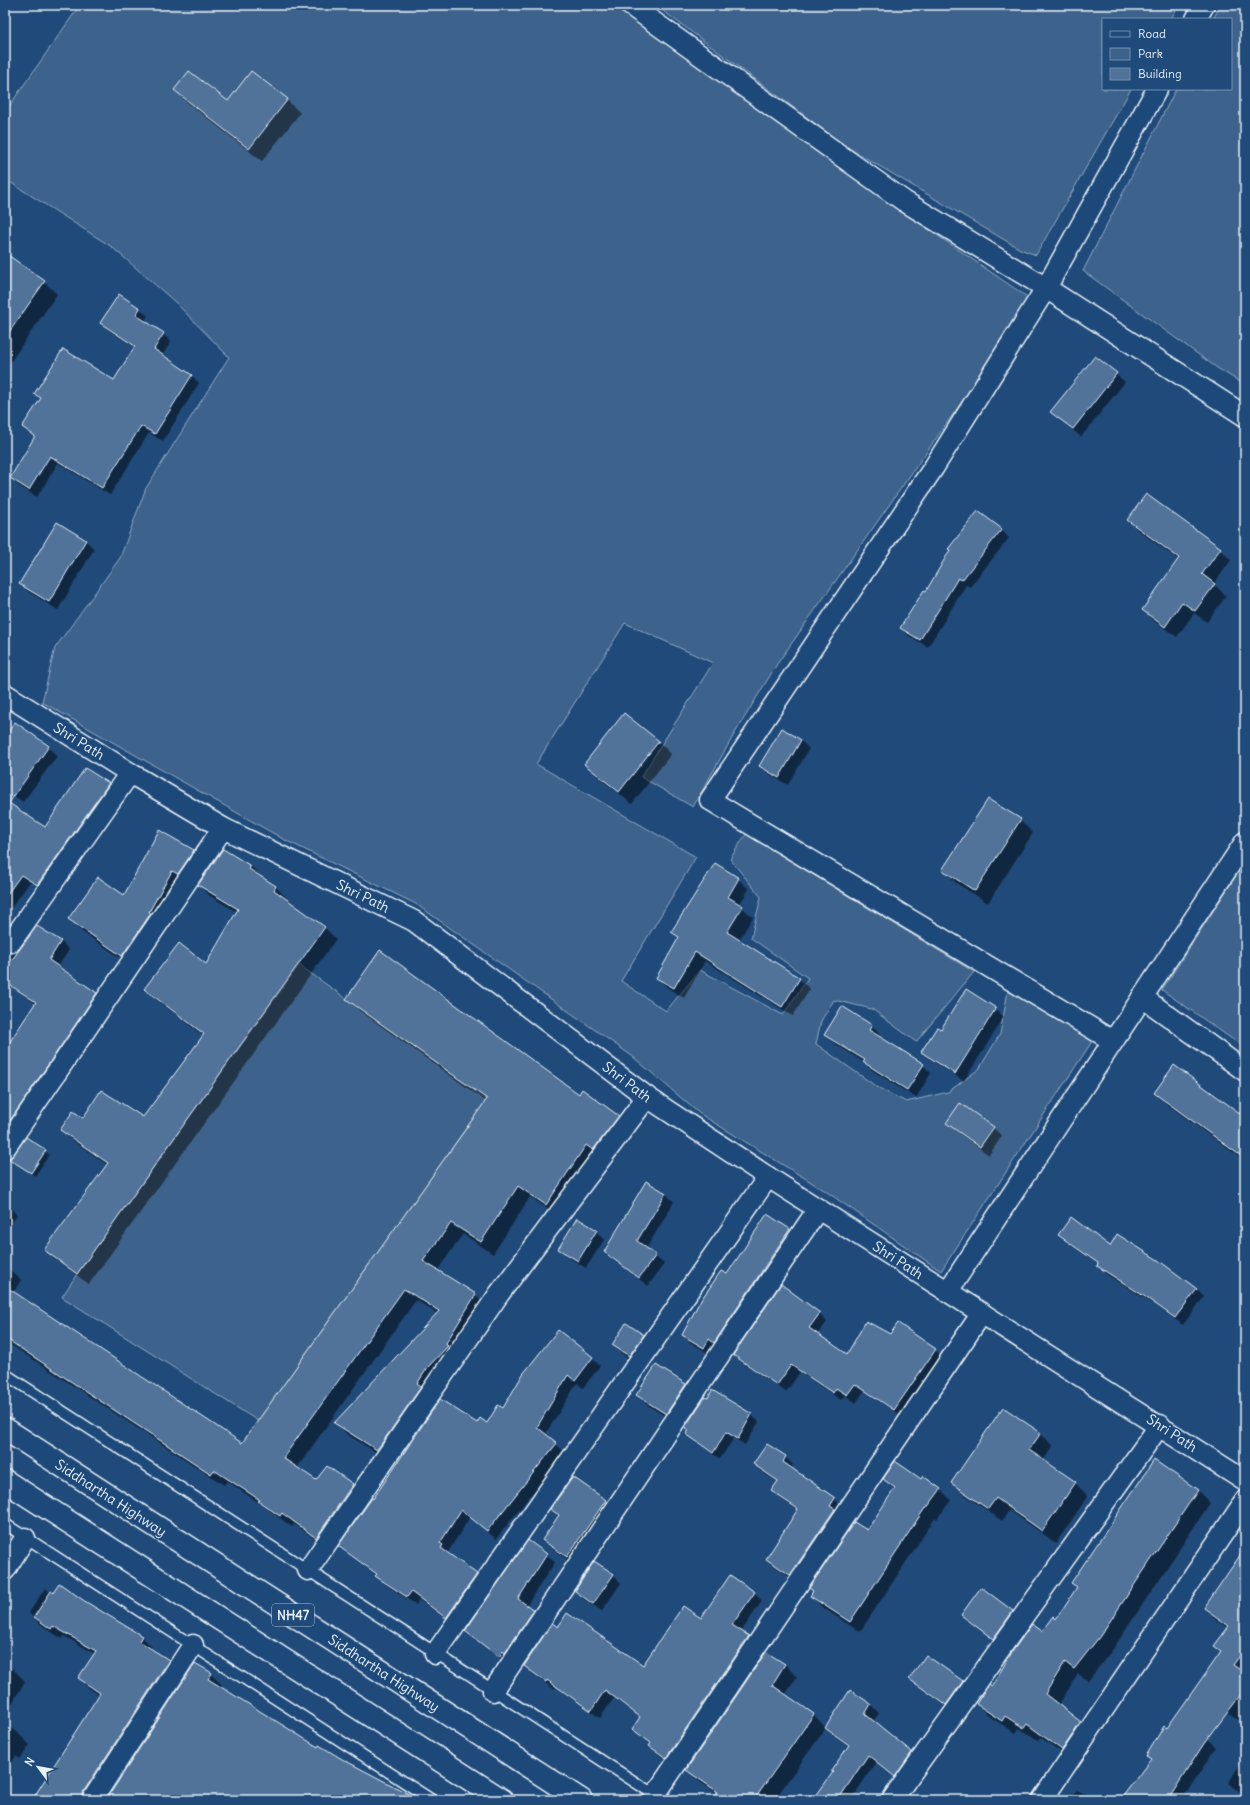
<svg xmlns="http://www.w3.org/2000/svg" width="1250" height="1805" font-family="Delius,sans-serif">
  <style>
    .green { fill: #3c628c; stroke: #92aac2 }
    .shadow { fill: #0007 }
    .building { fill: #517399; stroke: #e8f1f8 }
    .lines { fill: none; stroke-linecap: round; stroke-linejoin: round }
    .service-casing { stroke: #e8f1f8; stroke-width: 13 }
    .minor-casing { stroke: #e8f1f8; stroke-width: 23 }
    .trunk-casing { stroke: #e8f1f8; stroke-width: 25 }
    .service { stroke: #1f4a7a; stroke-width: 10 }
    .minor { stroke: #1f4a7a; stroke-width: 20 }
    .trunk { stroke: #1f4a7a; stroke-width: 22 }
    .labels { text-anchor: middle; stroke-width: 3; stroke-linejoin: round; paint-order: stroke }
    .shield { fill: #1f4a7a; stroke: #acbfd2; stroke-width: 1 }
    .shield-label { font-size: 13px; font-weight: bold; fill: #e8f1f8 }
    .street-label { font-size: 14px; fill: #e8f1f8; stroke: #1f4a7a }
  </style>
  <rect width="100%" height="100%" fill="#1f4a7a"/>
  <filter id="ink" filterUnits="userSpaceOnUse"><feTurbulence type="fractalNoise" baseFrequency=".025" numOctaves="2"/><feDisplacementMap in="SourceGraphic" scale="8" xChannelSelector="R" yChannelSelector="G"/><feConvolveMatrix kernelMatrix="1 2 1 2 8 2 1 2 1" color-interpolation-filters="sRGB"/></filter>
  <g filter="url(#ink)">
    <g class="green">
      <path d="M 80,5 L 614,5 L 841,169 L 1033,301 L 777,664 L 732,738 L 693,807 L 641,777 L 713,663 L 625,623 L 536,764 L 696,857 L 621,981 L 666,1011 L 700,970 L 783,1015 L 808,978 L 751,938 L 761,897 L 730,859 L 746,834 L 974,972 L 916,1042 L 872,1009 L 834,1000 L 821,1021 L 816,1044 L 877,1087 L 906,1102 L 948,1092 L 979,1069 L 1000,1034 L 1008,991 L 1093,1040 L 941,1271 L 824,1190 L 700,1114 L 632,1056 L 416,904 L 285,840 L 42,702 L 55,648 L 120,558 L 146,488 L 229,357 L 175,302 L 112,247 L 5,179 L 5,109 L 7,109 Z"/>
      <path d="M 655,5 L 1179,5 L 1171,19 L 1103,19 L 1103,89 L 1131,89 L 1036,255 L 1020,249 L 847,147 Z"/>
      <path d="M 1221,5 L 1245,5 L 1245,385 L 1217,368 L 1083,271 L 1176,89 L 1231,89 L 1231,19 L 1213,19 Z"/>
      <path d="M 1245,862 L 1245,1048 L 1162,990 Z"/>
      <path d="M 299,965 L 487,1099 L 258,1421 L 62,1297 L 77,1274 Z"/>
    </g>
    <g class="shadow">
      <path d="M 252,73 L 287,100 L 300,113 L 262,161 L 188,103 L 175,90 L 228,103 Z"/>
      <path d="M 5,257 L 44,282 L 57,294 L 7,367 L 5,365 Z"/>
      <path d="M 119,295 L 140,309 L 148,316 L 144,322 L 163,334 L 171,342 L 162,356 L 191,375 L 199,383 L 163,441 L 149,433 L 110,495 L 58,463 L 37,497 L 19,486 L 11,478 L 35,437 L 23,427 L 41,400 L 35,394 L 114,382 L 135,347 L 109,330 L 101,323 Z"/>
      <path d="M 1095,357 L 1125,382 L 1081,437 L 1052,412 Z"/>
      <path d="M 1128,520 L 1220,549 L 1231,560 L 1214,584 L 1226,596 L 1207,622 L 1194,613 L 1177,637 L 1154,621 L 1143,610 L 1179,560 L 1139,531 Z"/>
      <path d="M 57,523 L 86,541 L 94,549 L 58,610 L 29,592 L 20,584 Z"/>
      <path d="M 1001,530 L 1009,538 L 970,587 L 966,585 L 928,647 L 909,636 L 901,628 L 926,592 Z"/>
      <path d="M 624,714 L 659,742 L 671,754 L 632,804 L 598,777 L 585,764 Z"/>
      <path d="M 15,723 L 48,747 L 57,756 L 23,802 L 5,790 L 5,737 Z"/>
      <path d="M 782,730 L 801,741 L 809,749 L 788,785 L 769,774 L 760,766 Z"/>
      <path d="M 108,784 L 117,792 L 46,893 L 30,882 L 5,916 L 5,806 L 46,829 Z"/>
      <path d="M 1020,820 L 1033,833 L 988,903 L 956,883 L 944,870 Z"/>
      <path d="M 160,832 L 194,851 L 205,862 L 134,967 L 81,931 L 70,919 L 124,896 Z"/>
      <path d="M 715,864 L 738,879 L 749,889 L 739,905 L 753,917 L 739,940 L 799,979 L 810,989 L 793,1016 L 705,961 L 684,998 L 668,988 L 657,978 L 679,938 L 673,932 Z"/>
      <path d="M 251,866 L 262,878 L 276,887 L 287,898 L 286,900 L 325,928 L 336,939 L 89,1284 L 56,1260 L 45,1249 L 108,1165 L 73,1141 L 61,1130 L 84,1119 L 143,1118 L 204,1036 L 157,1000 L 145,988 L 206,965 L 237,912 L 210,896 L 199,885 Z"/>
      <path d="M 5,927 L 15,936 L 8,950 L 9,954 L 16,954 L 21,950 L 61,941 L 69,950 L 58,967 L 96,993 L 104,1002 L 5,1148 L 5,1050 L 36,1004 L 5,982 Z"/>
      <path d="M 966,990 L 995,1009 L 1004,1017 L 964,1081 L 931,1060 L 922,1052 L 941,1030 Z"/>
      <path d="M 347,998 L 579,1095 L 618,1116 L 630,1129 L 559,1216 L 530,1197 L 493,1254 L 463,1234 L 437,1271 L 476,1295 L 488,1307 L 390,1461 L 348,1435 L 335,1423 L 438,1314 L 416,1300 L 297,1468 L 317,1482 L 327,1467 L 353,1485 L 365,1497 L 329,1549 L 294,1524 L 292,1527 L 265,1507 L 227,1481 L 224,1485 L 5,1341 L 5,1265 L 21,1280 L 13,1293 L 243,1444 L 487,1102 L 360,1011 Z"/>
      <path d="M 871,1026 L 880,1034 L 878,1037 L 923,1065 L 931,1073 L 916,1098 L 873,1071 L 865,1063 L 834,1043 L 826,1035 Z"/>
      <path d="M 1155,1093 L 1245,1118 L 1245,1161 L 1168,1105 Z"/>
      <path d="M 960,1105 L 993,1128 L 1002,1136 L 989,1155 L 956,1131 L 948,1123 Z"/>
      <path d="M 45,1151 L 49,1155 L 35,1176 L 10,1159 Z"/>
      <path d="M 647,1182 L 666,1194 L 674,1202 L 646,1249 L 664,1264 L 648,1286 L 614,1260 L 605,1252 Z"/>
      <path d="M 5,1202 L 17,1215 L 5,1233 Z"/>
      <path d="M 767,1215 L 790,1230 L 798,1238 L 712,1355 L 691,1343 L 684,1335 L 727,1276 Z"/>
      <path d="M 596,1231 L 604,1240 L 586,1268 L 568,1257 L 560,1248 Z"/>
      <path d="M 1060,1235 L 1110,1247 L 1196,1289 L 1204,1297 L 1183,1325 L 1154,1304 L 1106,1274 L 1098,1266 L 1099,1264 L 1068,1243 Z"/>
      <path d="M 819,1314 L 827,1322 L 817,1335 L 847,1355 L 890,1336 L 935,1350 L 943,1358 L 903,1417 L 864,1391 L 856,1403 L 845,1395 L 841,1400 L 800,1372 L 786,1392 L 743,1363 L 734,1355 Z"/>
      <path d="M 643,1335 L 652,1344 L 638,1364 L 622,1354 L 613,1345 Z"/>
      <path d="M 592,1358 L 600,1366 L 583,1388 L 577,1383 L 545,1435 L 565,1452 L 496,1539 L 470,1517 L 448,1552 L 450,1554 L 449,1555 L 476,1574 L 485,1583 L 455,1625 L 419,1600 L 416,1605 L 385,1584 L 377,1575 L 348,1554 L 340,1546 L 373,1500 L 477,1424 L 487,1424 L 503,1410 Z"/>
      <path d="M 656,1366 L 685,1385 L 694,1393 L 674,1422 L 646,1404 L 638,1395 Z"/>
      <path d="M 713,1392 L 752,1415 L 759,1422 L 745,1445 L 734,1438 L 720,1459 L 695,1441 L 688,1434 Z"/>
      <path d="M 1040,1434 L 1053,1446 L 1043,1461 L 1075,1483 L 1088,1496 L 1056,1543 L 1009,1510 L 1002,1521 L 965,1495 L 952,1483 Z"/>
      <path d="M 785,1457 L 793,1465 L 791,1468 L 835,1499 L 842,1507 L 798,1582 L 774,1566 L 767,1559 L 799,1511 L 780,1498 L 772,1491 L 778,1482 L 762,1472 L 754,1464 Z"/>
      <path d="M 884,1479 L 921,1480 L 941,1490 L 951,1500 L 937,1519 L 935,1518 L 860,1632 L 822,1607 L 811,1596 L 867,1531 L 895,1490 Z"/>
      <path d="M 1197,1490 L 1210,1503 L 1113,1649 L 1088,1681 L 1078,1674 L 1058,1706 L 1081,1722 L 1094,1735 L 1075,1762 L 1040,1737 L 1038,1740 L 1019,1728 L 1016,1733 L 990,1717 L 977,1704 L 1042,1633 Z"/>
      <path d="M 605,1501 L 614,1509 L 575,1565 L 552,1548 L 543,1540 L 559,1517 L 552,1509 Z"/>
      <path d="M 1245,1550 L 1245,1724 L 1208,1700 L 1221,1652 L 1216,1646 L 1229,1628 L 1217,1620 L 1205,1608 Z"/>
      <path d="M 547,1555 L 555,1562 L 526,1606 L 541,1619 L 507,1664 L 467,1632 Z"/>
      <path d="M 613,1575 L 621,1583 L 602,1611 L 584,1599 L 576,1591 Z"/>
      <path d="M 45,1588 L 53,1594 L 82,1601 L 141,1636 L 152,1647 L 150,1649 L 169,1661 L 179,1671 L 96,1800 L 33,1800 L 99,1695 L 90,1689 L 79,1678 L 95,1654 L 64,1636 L 62,1639 L 40,1624 L 29,1613 Z"/>
      <path d="M 754,1592 L 762,1601 L 741,1632 L 757,1644 L 675,1765 L 658,1754 L 650,1746 L 651,1744 L 633,1728 L 641,1718 L 614,1698 L 600,1718 L 556,1687 L 554,1689 L 533,1674 L 525,1666 L 644,1667 L 701,1620 Z"/>
      <path d="M 1013,1611 L 1021,1620 L 1002,1646 L 971,1623 L 962,1615 Z"/>
      <path d="M 195,1664 L 211,1674 L 222,1685 L 220,1688 L 318,1748 L 413,1800 L 107,1800 Z"/>
      <path d="M 785,1664 L 797,1677 L 785,1695 L 814,1715 L 826,1728 L 850,1691 L 871,1705 L 879,1713 L 873,1722 L 919,1760 L 903,1784 L 876,1762 L 851,1800 L 814,1800 L 834,1772 L 849,1746 L 834,1736 L 826,1728 L 774,1800 L 722,1800 L 718,1794 L 700,1782 L 687,1769 Z"/>
      <path d="M 5,1665 L 14,1670 L 25,1681 L 5,1716 Z"/>
      <path d="M 910,1679 L 962,1682 L 970,1690 L 955,1712 L 919,1687 Z"/>
      <path d="M 5,1724 L 19,1734 L 30,1745 L 20,1759 L 16,1756 L 5,1773 Z"/>
      <path d="M 1167,1729 L 1207,1739 L 1216,1747 L 1182,1800 L 1122,1800 L 1151,1760 L 1147,1755 Z"/>
      <path d="M 1242,1763 L 1245,1765 L 1245,1797 L 1228,1783 Z"/>
      <path d="M 1077,1790 L 1095,1800 L 1071,1800 Z"/>
    </g>
    <g class="building">
      <path d="M 189,71 L 228,101 L 251,71 L 288,99 L 249,149 L 174,90 Z"/>
      <path d="M 5,253 L 45,281 L 5,338 Z"/>
      <path d="M 119,294 L 140,308 L 136,315 L 164,333 L 154,349 L 192,375 L 155,434 L 141,426 L 102,488 L 50,456 L 29,490 L 10,478 L 35,436 L 22,427 L 41,398 L 34,394 L 63,349 L 114,380 L 135,346 L 100,323 Z"/>
      <path d="M 1095,356 L 1117,373 L 1073,429 L 1050,412 Z"/>
      <path d="M 1146,494 L 1221,548 L 1202,574 L 1215,584 L 1195,611 L 1182,602 L 1165,627 L 1142,610 L 1179,558 L 1127,520 Z"/>
      <path d="M 978,511 L 1002,529 L 962,580 L 958,578 L 920,640 L 900,628 L 924,590 L 926,591 L 950,550 L 948,549 Z"/>
      <path d="M 57,522 L 86,540 L 49,602 L 19,584 Z"/>
      <path d="M 624,713 L 659,741 L 619,792 L 584,764 Z"/>
      <path d="M 15,722 L 49,746 L 9,803 L 45,827 L 85,768 L 109,783 L 37,885 L 21,875 L 5,897 L 5,736 Z"/>
      <path d="M 782,728 L 801,740 L 779,778 L 759,766 Z"/>
      <path d="M 988,799 L 1021,819 L 975,891 L 942,870 Z"/>
      <path d="M 159,830 L 194,850 L 178,874 L 172,871 L 149,912 L 151,913 L 122,956 L 68,919 L 98,877 L 124,895 Z"/>
      <path d="M 223,849 L 251,866 L 249,869 L 276,886 L 274,890 L 325,927 L 77,1274 L 44,1250 L 108,1163 L 60,1130 L 73,1111 L 83,1118 L 101,1090 L 143,1117 L 204,1034 L 144,989 L 179,943 L 206,964 L 238,909 L 198,885 Z"/>
      <path d="M 715,863 L 739,878 L 728,897 L 743,906 L 727,932 L 800,978 L 782,1007 L 695,952 L 674,988 L 656,978 L 679,937 L 671,932 Z"/>
      <path d="M 37,926 L 61,941 L 49,960 L 97,993 L 5,1128 L 5,1049 L 36,1002 L 5,982 L 5,969 Z"/>
      <path d="M 380,950 L 579,1094 L 582,1089 L 619,1116 L 593,1150 L 586,1145 L 546,1205 L 518,1186 L 481,1242 L 451,1223 L 423,1261 L 476,1294 L 446,1343 L 448,1346 L 428,1367 L 417,1384 L 421,1387 L 377,1450 L 334,1423 L 439,1311 L 404,1289 L 283,1458 L 316,1480 L 327,1466 L 353,1484 L 316,1538 L 282,1513 L 280,1516 L 258,1501 L 260,1500 L 214,1470 L 211,1474 L 5,1338 L 5,1286 L 242,1443 L 487,1099 L 346,999 Z"/>
      <path d="M 966,989 L 996,1008 L 955,1074 L 921,1052 L 937,1027 L 941,1029 Z"/>
      <path d="M 842,1006 L 872,1025 L 869,1030 L 924,1064 L 907,1090 L 863,1062 L 865,1060 L 824,1035 Z"/>
      <path d="M 1174,1065 L 1245,1117 L 1245,1159 L 1154,1093 Z"/>
      <path d="M 960,1103 L 994,1127 L 980,1147 L 946,1123 Z"/>
      <path d="M 26,1137 L 46,1150 L 31,1173 L 9,1159 L 14,1154 Z"/>
      <path d="M 646,1181 L 666,1193 L 637,1241 L 656,1255 L 639,1278 L 604,1252 Z"/>
      <path d="M 767,1214 L 790,1229 L 714,1343 L 709,1339 L 704,1348 L 682,1335 L 699,1303 L 721,1271 L 727,1274 Z"/>
      <path d="M 1071,1217 L 1110,1246 L 1117,1234 L 1158,1260 L 1197,1289 L 1175,1318 L 1144,1296 L 1097,1266 L 1098,1263 L 1058,1235 Z"/>
      <path d="M 577,1218 L 597,1230 L 578,1261 L 558,1249 Z"/>
      <path d="M 781,1284 L 820,1313 L 809,1328 L 847,1354 L 866,1321 L 890,1334 L 898,1323 L 936,1349 L 894,1410 L 855,1384 L 847,1395 L 836,1388 L 833,1393 L 791,1365 L 777,1385 L 733,1355 Z"/>
      <path d="M 626,1323 L 644,1335 L 629,1356 L 612,1345 Z"/>
      <path d="M 558,1330 L 593,1357 L 575,1381 L 568,1375 L 537,1427 L 557,1443 L 487,1531 L 461,1510 L 440,1543 L 443,1545 L 441,1548 L 477,1574 L 446,1618 L 411,1592 L 407,1597 L 375,1576 L 377,1574 L 338,1546 L 372,1498 L 373,1499 L 440,1399 L 477,1423 L 480,1418 L 487,1423 L 498,1405 L 503,1408 L 523,1374 Z"/>
      <path d="M 656,1365 L 686,1384 L 666,1414 L 636,1395 Z"/>
      <path d="M 712,1390 L 752,1414 L 738,1439 L 726,1432 L 713,1453 L 686,1434 L 689,1430 L 685,1427 L 705,1397 L 708,1398 Z"/>
      <path d="M 1003,1407 L 1041,1433 L 1029,1450 L 1076,1482 L 1042,1531 L 996,1498 L 988,1509 L 951,1483 Z"/>
      <path d="M 767,1444 L 786,1456 L 783,1462 L 835,1498 L 830,1506 L 835,1509 L 790,1575 L 766,1559 L 798,1509 L 771,1491 L 778,1481 L 753,1464 Z"/>
      <path d="M 1154,1460 L 1198,1490 L 1100,1636 L 1074,1669 L 1065,1662 L 1045,1694 L 1081,1722 L 1062,1750 L 1027,1724 L 1024,1728 L 1005,1716 L 1002,1721 L 976,1704 L 989,1684 L 992,1686 L 1012,1652 L 1032,1624 L 1042,1631 L 1053,1616 L 1056,1619 L 1077,1587 L 1071,1583 Z"/>
      <path d="M 895,1461 L 921,1479 L 923,1476 L 941,1489 L 926,1509 L 925,1508 L 850,1622 L 810,1596 L 813,1591 L 809,1588 L 854,1522 L 867,1530 L 895,1488 L 883,1479 Z"/>
      <path d="M 573,1477 L 606,1500 L 567,1557 L 542,1540 L 559,1515 L 550,1509 Z"/>
      <path d="M 528,1540 L 547,1554 L 518,1599 L 534,1610 L 505,1653 L 503,1651 L 499,1657 L 465,1631 Z"/>
      <path d="M 1245,1548 L 1245,1649 L 1233,1665 L 1245,1673 L 1245,1689 L 1203,1745 L 1168,1800 L 1120,1800 L 1151,1759 L 1146,1756 L 1164,1726 L 1167,1728 L 1221,1651 L 1214,1646 L 1229,1626 L 1204,1608 Z"/>
      <path d="M 594,1561 L 614,1574 L 593,1604 L 575,1591 Z"/>
      <path d="M 730,1575 L 755,1592 L 732,1625 L 749,1636 L 666,1758 L 649,1746 L 651,1743 L 632,1729 L 640,1717 L 605,1690 L 591,1711 L 547,1680 L 546,1682 L 524,1666 L 552,1623 L 558,1627 L 567,1613 L 643,1665 L 683,1606 L 701,1618 Z"/>
      <path d="M 59,1583 L 83,1600 L 142,1636 L 139,1641 L 169,1660 L 82,1794 L 81,1800 L 32,1800 L 100,1693 L 78,1678 L 96,1651 L 53,1626 L 51,1629 L 34,1617 L 51,1591 L 53,1592 Z"/>
      <path d="M 981,1587 L 1013,1611 L 993,1639 L 961,1615 Z"/>
      <path d="M 766,1652 L 785,1664 L 772,1685 L 814,1714 L 754,1800 L 712,1800 L 718,1792 L 686,1770 Z"/>
      <path d="M 926,1655 L 963,1681 L 946,1705 L 909,1679 Z"/>
      <path d="M 195,1663 L 212,1673 L 208,1679 L 318,1747 L 319,1745 L 342,1759 L 420,1800 L 106,1800 Z"/>
      <path d="M 850,1690 L 871,1704 L 865,1714 L 912,1752 L 895,1777 L 868,1755 L 838,1800 L 813,1800 L 833,1772 L 831,1771 L 849,1745 L 825,1728 Z"/>
    </g>
    <g class="lines">
      <defs>
        <g id="service">
          <path d="M 5,1374 L 658,1797"/>
          <path d="M 5,1524 L 432,1800"/>
        </g>
        <g id="minor">
          <path d="M 630,5 L 904,201 L 1046,288 L 1157,89"/>
          <path d="M 1196,19 L 1204,5"/>
          <path d="M 5,694 L 130,773 L 223,828 L 414,921 L 647,1097 L 768,1177 L 1245,1481"/>
          <path d="M 11,942 L 130,773"/>
          <path d="M 1142,997 L 1245,1071"/>
          <path d="M 1113,1041 L 710,800 L 934,467 L 1046,288 L 1245,416"/>
          <path d="M 5,1148 L 223,828"/>
          <path d="M 948,1291 L 1245,842"/>
          <path d="M 5,1570 L 25,1538"/>
          <path d="M 308,1570 L 499,1294 L 647,1097"/>
          <path d="M 435,1654 L 768,1177"/>
          <path d="M 493,1691 L 818,1209"/>
          <path d="M 655,1795 L 982,1313"/>
          <path d="M 92,1800 L 193,1645"/>
          <path d="M 892,1800 L 1160,1425"/>
          <path d="M 1042,1800 L 1245,1501"/>
        </g>
        <g id="trunk">
          <path d="M 5,1429 L 581,1800"/>
          <path d="M 5,1481 L 502,1800"/>
        </g>
      </defs>
      <use href="#service" class="service-casing"/>
      <use href="#minor" class="minor-casing"/>
      <use href="#trunk" class="trunk-casing"/>
      <use href="#service" class="service"/>
      <use href="#minor" class="minor"/>
      <use href="#trunk" class="trunk"/>
    </g>
  </g>
  <g class="labels">
    <rect class="shield" x="272" y="1604" width="42" height="22" rx="3"/>
    <g class="shield-label">
      <text x="293" y="1620">NH47</text>
    </g>
    <g class="street-label">
      <text transform="translate(79 741) rotate(32)" y="5">Shri Path</text>
      <text transform="translate(363 896) rotate(26)" y="5">Shri Path</text>
      <text transform="translate(627 1082) rotate(37)" y="5">Shri Path</text>
      <text transform="translate(898 1260) rotate(33)" y="5">Shri Path</text>
      <text transform="translate(1172 1433) rotate(33)" y="5">Shri Path</text>
      <text transform="translate(111 1498) rotate(33)" y="5">Siddhartha Highway</text>
      <text transform="translate(384 1673) rotate(33)" y="5">Siddhartha Highway</text>
    </g>
  </g>
  <rect width="1250" height="1805" fill="none" stroke="#1f4a7a" stroke-width="20"/>
  <rect x="10" y="10" width="1230" height="1785" fill="none" stroke="#e8f1f8" stroke-width="1.5" filter="url(#ink)"/>
  <rect x="1102" y="18" width="130" height="72" fill="#1f4a7a" stroke="#6f8dac"/>
  <rect x="1110" y="31" width="20" height="6" fill="#1f4a7a" stroke="#6f8dac"/>
  <text x="1138" y="38" font-size="12" fill="#e8f1f8">Road</text>
  <rect x="1110" y="48" width="20" height="12" fill="#3c628c" stroke="#6f8dac"/>
  <text x="1138" y="58" font-size="12" fill="#e8f1f8">Park</text>
  <rect x="1110" y="68" width="20" height="12" fill="#517399" stroke="#6f8dac"/>
  <text x="1138" y="78" font-size="12" fill="#e8f1f8">Building</text>
  <g transform="translate(38 1767) rotate(302)" stroke="#1f4a7a" stroke-width="3" paint-order="stroke">
  <path d="M0-3L7 15L0 10L-7 15Z" fill="#e8f1f8"/>
  <text y="-6" font-size="11" font-weight="bold" text-anchor="middle" fill="#e8f1f8">N</text>
  </g>
</svg>
